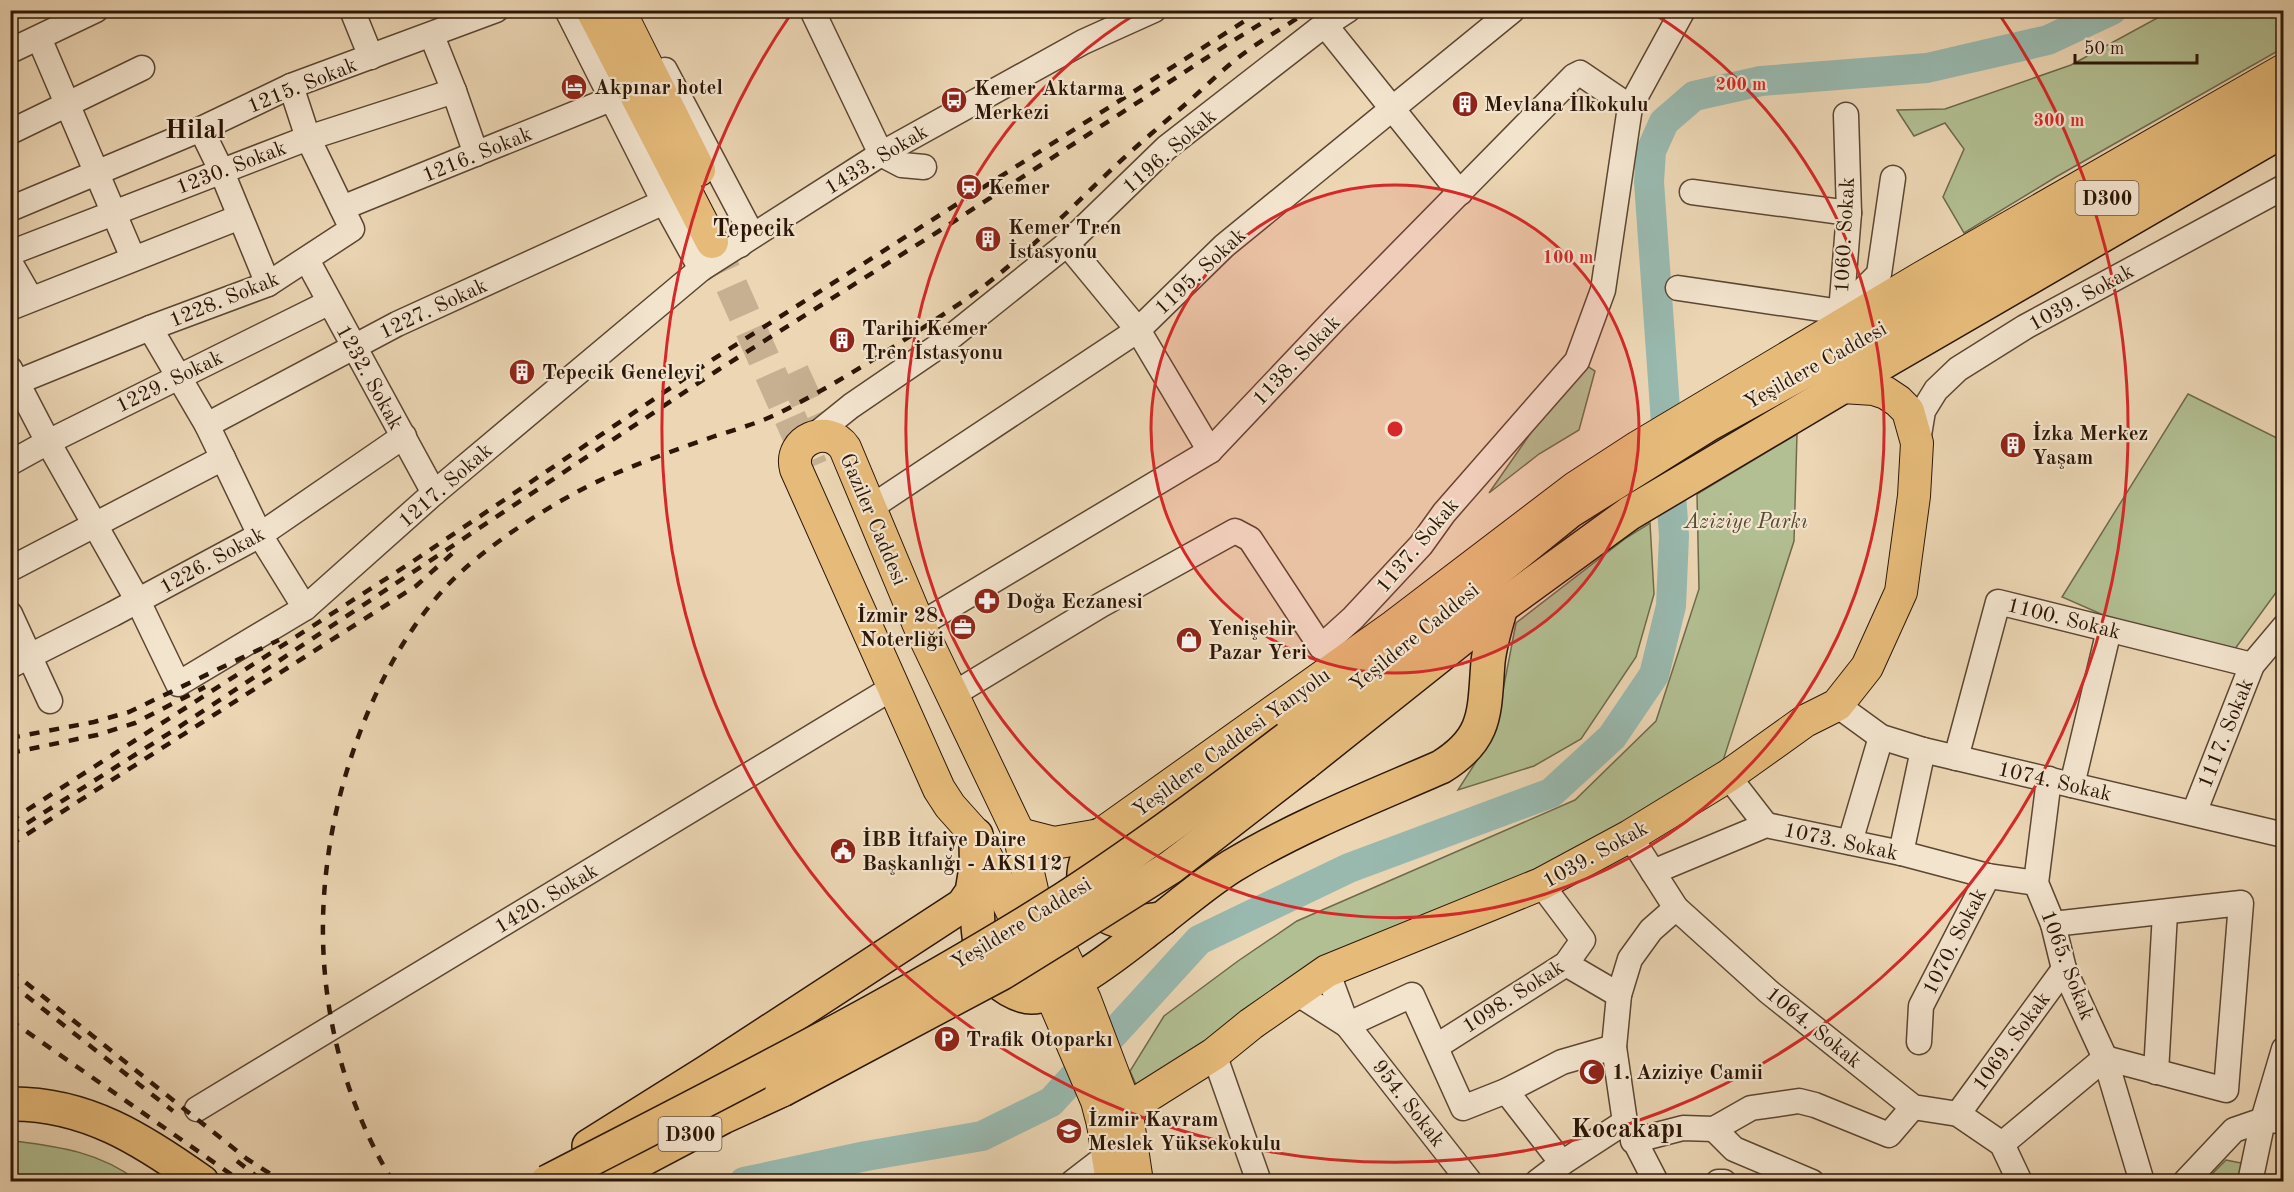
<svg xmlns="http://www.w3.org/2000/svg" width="2294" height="1192" font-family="'Old Standard TT',serif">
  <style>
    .green { fill: #b2bf92; stroke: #6f6a4c; stroke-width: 1.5 }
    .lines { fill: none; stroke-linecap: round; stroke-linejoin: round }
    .river { stroke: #99b9af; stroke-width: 30 }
    .major-tunnel { stroke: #c6b091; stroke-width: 32; stroke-dasharray: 32 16; stroke-linecap: butt }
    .minor-casing { stroke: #5c4632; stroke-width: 27 }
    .major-casing { stroke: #2c1607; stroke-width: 34 }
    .highway-casing { stroke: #2c1607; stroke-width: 36 }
    .minor { stroke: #f3e4ce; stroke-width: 24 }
    .major { stroke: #e6bb7a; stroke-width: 32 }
    .highway { stroke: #e6bb7a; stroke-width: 33 }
    .rail { stroke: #2c1607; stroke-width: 4.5; stroke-dasharray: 10 10; stroke-linecap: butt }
    .highway-bridge-casing { stroke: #2c1607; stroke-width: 36; stroke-linecap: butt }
    .highway-bridge { stroke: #e6bb7a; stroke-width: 33 }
    .ring { fill: none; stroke: #d62828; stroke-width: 3 }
    .labels { text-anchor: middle; stroke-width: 4.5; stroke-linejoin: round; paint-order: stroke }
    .shield { fill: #f3e4ce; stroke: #685443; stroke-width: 1.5 }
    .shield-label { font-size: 20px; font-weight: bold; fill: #2c1607 }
    .street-label { font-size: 21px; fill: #2c1607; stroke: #f3e4ce }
    .poi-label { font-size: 21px; font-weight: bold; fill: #2c1607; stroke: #f3e4ce; text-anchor: start }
    .park-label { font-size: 21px; font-style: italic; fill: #544931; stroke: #f3e4ce }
    .quarter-label { font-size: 24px; font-weight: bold; fill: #2c1607; stroke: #f3e4ce }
    .district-label { font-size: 27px; font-weight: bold; fill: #2c1607; stroke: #f3e4ce }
    .centre { fill: #d62828; stroke: #f3e4ce; stroke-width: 3 }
    .ring-label { font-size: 18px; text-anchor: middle; font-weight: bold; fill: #d62828; stroke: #f3e4ce; stroke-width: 4.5; stroke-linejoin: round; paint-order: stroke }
  </style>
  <rect width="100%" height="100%" fill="#ecd6b4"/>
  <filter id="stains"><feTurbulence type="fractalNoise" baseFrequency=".00333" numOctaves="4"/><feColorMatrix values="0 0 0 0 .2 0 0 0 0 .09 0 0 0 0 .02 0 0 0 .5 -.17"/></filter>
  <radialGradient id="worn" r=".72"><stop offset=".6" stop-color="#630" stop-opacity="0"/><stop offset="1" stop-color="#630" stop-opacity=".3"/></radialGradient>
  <g class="green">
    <path d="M 2170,11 L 2283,11 L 2283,48 L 2056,177 L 1964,233 L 1943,197 L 1964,149 L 1945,123 L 1914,136 L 1897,110 L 1945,109 L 2071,65 Z"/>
    <path d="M 1584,364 L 1595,371 L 1579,430 L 1539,454 L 1489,493 L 1537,424 Z"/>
    <path d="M 2188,394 L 2283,441 L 2283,583 L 2229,657 L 2101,614 L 2062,597 Z"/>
    <path d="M 1797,434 L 1794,541 L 1720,770 L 1594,843 L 1357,948 L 1138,1089 L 1130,1071 L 1164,1016 L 1238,961 L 1297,921 L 1575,800 L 1656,721 L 1699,589 L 1697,494 Z"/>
    <path d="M 1650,523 L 1654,594 L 1636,657 L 1581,739 L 1534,766 L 1458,790 L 1495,732 L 1516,623 L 1626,538 Z"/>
    <path d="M 15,1141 C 61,1147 99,1152 138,1181 L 11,1181 L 11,1142 Z"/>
    <path d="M 2226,1160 L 2246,1164 L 2241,1181 L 2204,1182 Z"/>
  </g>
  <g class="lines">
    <path class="river" d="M 744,1182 L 866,1156 L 982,1136 L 1051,1102 L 1199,940 L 1349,868 L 1551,793 L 1612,737 L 1654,675 L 1671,606 L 1674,536 L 1649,182 L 1651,151 L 1664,122 L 1694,96 L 1761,81 L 1927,68 L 2048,40 L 2112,10"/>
    <g class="major-tunnel">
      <path d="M 712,242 L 812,467"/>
      <path d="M 793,372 L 832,457"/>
    </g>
    <defs>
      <g id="minor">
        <path d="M 352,10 L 371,57"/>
        <path d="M 567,10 L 664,202 L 701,269"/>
        <path d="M 812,10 L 881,154 L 902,165 L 924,167"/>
        <path d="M 1325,25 L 1460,193"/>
        <path d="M 432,36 L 454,91 L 476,154"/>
        <path d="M 39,38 L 133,258"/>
        <path d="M 10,51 L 96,10"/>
        <path d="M 665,70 L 747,225 L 749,234 L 740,245"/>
        <path d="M 201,129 L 221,170 L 268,284"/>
        <path d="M 10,132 L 142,68"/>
        <path d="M 1692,192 L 1849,213"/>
        <path d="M 342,208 L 611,99"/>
        <path d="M 10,209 L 201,129 L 291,86 L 496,10"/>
        <path d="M 1067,244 L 1138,330 L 1210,451"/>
        <path d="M 10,253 L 308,138 L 454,91"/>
        <path d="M 10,259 L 12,266 L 31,299"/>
        <path d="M 307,260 L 434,493"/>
        <path d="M 1678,288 L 1841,312"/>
        <path d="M 10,308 L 240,217"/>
        <path d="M 1841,312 L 1849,213 L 1846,115"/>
        <path d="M 1841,312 L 1879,274 L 1893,178"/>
        <path d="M 150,328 L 207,425 L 260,535 L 305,608"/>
        <path d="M 10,369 L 48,442 L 138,601 L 178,684 L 305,608 L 434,493 L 701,269 L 881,154 L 1083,42 L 1154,10"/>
        <path d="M 10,385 L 150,328 L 268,284 L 352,229 L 308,138 L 291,86"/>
        <path d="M 207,425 L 397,324 L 664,202"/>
        <path d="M 810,439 L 851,406 L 946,341 L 1067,244 L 1166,148 L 1319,29 L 1348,10"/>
        <path d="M 1918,441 L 1923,411 L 1936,390 L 1958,369 L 2025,327 L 2284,187"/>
        <path d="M 10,463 L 48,442 L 328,303"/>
        <path d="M 870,508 L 1138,330 L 1224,246 L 1513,10"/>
        <path d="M 10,569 L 223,458"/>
        <path d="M 10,614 L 50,701"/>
        <path d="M 919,625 L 1210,451 L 1335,319 L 1574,76 L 1580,73 L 1630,107"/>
        <path d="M 10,666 L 113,614 L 260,535 L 404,436"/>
        <path d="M 952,695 L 1101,605 L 1235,531 L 1250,539 L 1321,647 L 1353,618 L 1421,545 L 1444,513 L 1577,361 L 1603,290 L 1630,107 L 1683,10"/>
        <path d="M 1837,705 L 1881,737 L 1923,750 L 2284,835"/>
        <path d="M 1956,758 L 1998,602 L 2252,665"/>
        <path d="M 1728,776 L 1766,825"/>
        <path d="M 2049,779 L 2036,883 L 2053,924 L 2064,969 L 2105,1058 L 2142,1182"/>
        <path d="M 2072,785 L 2109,630"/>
        <path d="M 2194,813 L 2252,665 L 2284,627"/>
        <path d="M 1630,836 L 1676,908 L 1769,992 L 1913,1107 L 1958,1114 L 2002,1144 L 2020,1182"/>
        <path d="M 1850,842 L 1881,737"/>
        <path d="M 1901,853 L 1923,750"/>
        <path d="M 1653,872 L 1766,825 L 1901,853 L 1988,876 L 2036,883"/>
        <path d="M 1566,964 L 1619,995"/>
        <path d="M 1327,971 L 1347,1025 L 1470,1182"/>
        <path d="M 1295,992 L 1347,1025"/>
        <path d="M 1347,1025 L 1412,995 L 1463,1108 L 1506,1091 L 1562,1062 L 1614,1047"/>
        <path d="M 1919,1042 L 1921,1006 L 1988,876"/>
        <path d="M 1437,1046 L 1566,964 L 1583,940 L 1541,884"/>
        <path d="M 1214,1054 L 1259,1182"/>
        <path d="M 2156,1072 L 2165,913"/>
        <path d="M 1506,1091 L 1562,1163"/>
        <path d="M 197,1109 L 894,687"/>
        <path d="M 1958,1114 L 2064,969"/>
        <path d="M 1714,1129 L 1734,1149 L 1812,1182"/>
        <path d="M 1633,1141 L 1683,1128 L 1714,1129 L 1751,1108 L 1799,1101 L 1815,1105 L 1889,1135 L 1913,1107"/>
        <path d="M 2002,1144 L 2105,1058 L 2226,1090 L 2241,903 L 2053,924"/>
        <path d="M 1073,1182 L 1108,1155"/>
        <path d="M 1537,1182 L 1562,1163 L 1625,1122"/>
        <path d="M 1656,1182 L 1625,1122 L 1614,1047 L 1619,995 L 1630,959 L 1651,930 L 1676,908"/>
        <path d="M 1718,1182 L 1724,1182"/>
        <path d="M 2185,1182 L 2234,1130 L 2263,1120 L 2284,1121"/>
        <path d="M 2250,1182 L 2263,1120 L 2284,1049"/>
      </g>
      <g id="major">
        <path d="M 592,10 L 712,242"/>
        <path d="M 619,10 L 699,170"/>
        <path d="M 1019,834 L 1054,843 L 1100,835 L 1394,626 L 1575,488 L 1638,447 L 1921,278 L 2284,70"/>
        <path d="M 976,835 L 950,806 L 939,789 L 796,469 C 788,440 828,423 845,448 L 919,625 L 1019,834 L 1032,890"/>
        <path d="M 976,835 L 1051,994 L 1097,1101 L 1103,1124 L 1112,1182"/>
        <path d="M 1044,915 L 1085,1000 L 1126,1108 L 1137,1182"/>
        <path d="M 1103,1124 L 1214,1054 L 1251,1024 L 1327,971 L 1541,884 L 1630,836 L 1728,776 L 1805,721 L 1837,705 L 1867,667 L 1901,592 L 1914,496 L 1917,443 L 1908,411 L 1898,401 L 1886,393 L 1874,389 L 1842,387"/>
      </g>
      <g id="highway">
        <path d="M 1288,738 L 1570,511 L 1709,424 L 1827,359 L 2284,96"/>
        <path d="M 1304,764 L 1501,607 L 1630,513 L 1889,359 L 2284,130"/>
        <path d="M 976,835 C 976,855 977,875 977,894 C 978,936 976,981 1024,996 C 1053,1006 1122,950 1145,932 C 1174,910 1202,885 1232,866 C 1298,826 1370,798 1441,767 C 1488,738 1484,712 1488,662 C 1490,643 1496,625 1501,607"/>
        <path d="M 1100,835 C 1093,846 1085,859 1084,873 C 1082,896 1099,917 1120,921 C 1133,924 1149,920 1162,919"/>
        <path d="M 10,1104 C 86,1103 143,1140 202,1182"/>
        <path d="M 589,1146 L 707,1072 L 963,905 L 972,892 L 975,874"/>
        <path d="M 600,1182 L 723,1117 L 782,1090"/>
      </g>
    </defs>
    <use href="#minor" class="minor-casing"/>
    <use href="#major" class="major-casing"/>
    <use href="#highway" class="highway-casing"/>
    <use href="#minor" class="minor"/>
    <use href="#major" class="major"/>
    <use href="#highway" class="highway"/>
    <g class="rail">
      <path d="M 10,738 L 94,722 L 129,712 L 279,640"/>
      <path d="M 10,753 L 97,735 L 135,723 L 205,687"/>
      <path d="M 10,821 L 412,562 L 712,360 L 1262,10"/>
      <path d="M 10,834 L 179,727 L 718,370 L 939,231 L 1231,42 L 1283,10"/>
      <path d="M 10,845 L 416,586 L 455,551"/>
      <path d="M 10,970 L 247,1159 L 283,1182"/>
      <path d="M 10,983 L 173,1111"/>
      <path d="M 10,1020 L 242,1182"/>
      <path d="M 237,1161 L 264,1182"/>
      <path d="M 393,1182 C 335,1086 313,975 327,865 C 338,771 380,658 445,588 C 480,549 556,500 605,478 C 641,462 678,449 715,436 C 737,429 759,423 779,413 C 839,383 897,345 953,308 C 1012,270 1061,217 1112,169 C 1136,146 1163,124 1188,102 C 1205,87 1221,71 1239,57 C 1261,40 1286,26 1310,10"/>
    </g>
    <defs>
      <g id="highway-bridge">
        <path d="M 782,1090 L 1002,973 L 1065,934 L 1171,867 L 1304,764"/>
        <path d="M 547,1182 C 721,1092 898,1004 1064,899 C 1141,849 1215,794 1288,738"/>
      </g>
    </defs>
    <use href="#highway-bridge" class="highway-bridge-casing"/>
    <use href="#highway-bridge" class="highway-bridge"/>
  </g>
  <circle cx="1395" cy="429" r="244" fill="#d62828" fill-opacity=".12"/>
  <g class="ring">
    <circle cx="1395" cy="429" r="244"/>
    <path d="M1651 12A489 489 0 1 1 1139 12"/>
    <path d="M1999 14A733 733 0 1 1 791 14"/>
  </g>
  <defs>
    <symbol id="hotel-disc" viewBox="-11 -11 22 22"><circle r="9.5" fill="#8f2418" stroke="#f3e4ce"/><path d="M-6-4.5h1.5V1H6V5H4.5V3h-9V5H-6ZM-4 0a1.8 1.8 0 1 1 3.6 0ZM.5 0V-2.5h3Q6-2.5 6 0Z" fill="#fff"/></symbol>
    <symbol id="bus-disc" viewBox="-11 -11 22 22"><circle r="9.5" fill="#8f2418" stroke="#f3e4ce"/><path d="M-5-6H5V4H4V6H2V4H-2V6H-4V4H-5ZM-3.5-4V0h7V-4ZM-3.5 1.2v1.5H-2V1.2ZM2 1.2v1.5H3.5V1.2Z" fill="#fff"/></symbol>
    <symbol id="building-disc" viewBox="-11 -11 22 22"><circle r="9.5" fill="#8f2418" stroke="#f3e4ce"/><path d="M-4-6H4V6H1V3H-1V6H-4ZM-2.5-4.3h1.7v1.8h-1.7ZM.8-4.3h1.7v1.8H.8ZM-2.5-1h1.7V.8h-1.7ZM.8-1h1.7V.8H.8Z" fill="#fff"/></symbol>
    <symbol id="station-disc" viewBox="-11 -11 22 22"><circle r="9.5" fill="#8f2418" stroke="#f3e4ce"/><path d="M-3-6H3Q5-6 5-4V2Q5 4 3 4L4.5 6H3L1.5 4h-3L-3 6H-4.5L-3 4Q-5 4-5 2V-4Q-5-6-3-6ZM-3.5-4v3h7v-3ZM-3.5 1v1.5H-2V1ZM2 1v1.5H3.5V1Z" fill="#fff"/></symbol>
    <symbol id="pharmacy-disc" viewBox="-11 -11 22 22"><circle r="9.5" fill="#8f2418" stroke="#f3e4ce"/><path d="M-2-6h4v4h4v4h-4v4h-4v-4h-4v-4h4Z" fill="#fff"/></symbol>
    <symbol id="office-disc" viewBox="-11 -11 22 22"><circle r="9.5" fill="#8f2418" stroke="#f3e4ce"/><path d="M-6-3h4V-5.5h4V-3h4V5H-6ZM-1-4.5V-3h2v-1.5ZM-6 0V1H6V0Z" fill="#fff"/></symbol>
    <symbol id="shop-disc" viewBox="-11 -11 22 22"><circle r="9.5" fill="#8f2418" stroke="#f3e4ce"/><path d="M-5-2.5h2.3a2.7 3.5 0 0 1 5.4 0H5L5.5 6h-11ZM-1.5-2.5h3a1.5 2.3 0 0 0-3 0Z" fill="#fff"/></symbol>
    <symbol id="civic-disc" viewBox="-11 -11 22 22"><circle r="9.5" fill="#8f2418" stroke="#f3e4ce"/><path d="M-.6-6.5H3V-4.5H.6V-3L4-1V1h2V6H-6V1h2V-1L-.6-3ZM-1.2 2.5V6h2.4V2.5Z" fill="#fff"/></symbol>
    <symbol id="parking-disc" viewBox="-11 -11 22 22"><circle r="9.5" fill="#8f2418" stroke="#f3e4ce"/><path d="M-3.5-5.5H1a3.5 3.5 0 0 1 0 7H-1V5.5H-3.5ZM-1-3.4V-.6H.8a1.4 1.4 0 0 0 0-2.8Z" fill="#fff"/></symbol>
    <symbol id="mosque-disc" viewBox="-11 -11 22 22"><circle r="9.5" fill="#8f2418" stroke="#f3e4ce"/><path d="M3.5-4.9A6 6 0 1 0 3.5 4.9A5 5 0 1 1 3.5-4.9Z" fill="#fff"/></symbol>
    <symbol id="university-disc" viewBox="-11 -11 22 22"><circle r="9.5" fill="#8f2418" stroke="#f3e4ce"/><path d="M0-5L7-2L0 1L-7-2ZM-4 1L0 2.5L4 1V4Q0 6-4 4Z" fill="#fff"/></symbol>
  </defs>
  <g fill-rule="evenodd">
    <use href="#hotel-disc" x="559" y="72" width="30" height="30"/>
    <use href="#bus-disc" x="939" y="85" width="30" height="30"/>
    <use href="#building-disc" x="1450" y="89" width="30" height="30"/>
    <use href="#station-disc" x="954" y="172" width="30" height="30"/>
    <use href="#building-disc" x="973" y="224" width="30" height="30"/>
    <use href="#building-disc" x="827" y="325" width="30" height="30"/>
    <use href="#building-disc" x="507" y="357" width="30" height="30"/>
    <use href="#building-disc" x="1998" y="430" width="30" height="30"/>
    <use href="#pharmacy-disc" x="972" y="586" width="30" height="30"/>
    <use href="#office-disc" x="948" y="612" width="30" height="30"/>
    <use href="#shop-disc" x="1174" y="625" width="30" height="30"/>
    <use href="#civic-disc" x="828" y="836" width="30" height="30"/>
    <use href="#parking-disc" x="932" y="1024" width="30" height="30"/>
    <use href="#mosque-disc" x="1577" y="1057" width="30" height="30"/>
    <use href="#university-disc" x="1054" y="1116" width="30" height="30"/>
  </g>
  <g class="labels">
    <g class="shield">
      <rect x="2075.5" y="181" width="63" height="34" rx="4.5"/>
      <rect x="658.5" y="1117" width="63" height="34" rx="4.5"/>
    </g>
    <g class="shield-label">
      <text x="2107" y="205">D300</text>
      <text x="690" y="1141">D300</text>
    </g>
    <g class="street-label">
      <text transform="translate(302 85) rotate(-22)" y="7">1215. Sokak</text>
      <text transform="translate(1169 151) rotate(-41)" y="7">1196. Sokak</text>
      <text transform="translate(477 154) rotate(-22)" y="7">1216. Sokak</text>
      <text transform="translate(876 159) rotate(-31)" y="7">1433. Sokak</text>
      <text transform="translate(231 167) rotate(-21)" y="7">1230. Sokak</text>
      <text transform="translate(1844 235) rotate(-87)" y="7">1060. Sokak</text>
      <text transform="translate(1200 271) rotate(-43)" y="7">1195. Sokak</text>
      <text transform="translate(2081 297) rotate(-29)" y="7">1039. Sokak</text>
      <text transform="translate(224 299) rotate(-22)" y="7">1228. Sokak</text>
      <text transform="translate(433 308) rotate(-25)" y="7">1227. Sokak</text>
      <text transform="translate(1296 360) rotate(-46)" y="7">1138. Sokak</text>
      <text transform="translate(1815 365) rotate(-29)" y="7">Yeşildere Caddesi</text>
      <text transform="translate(370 377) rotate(61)" y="7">1232. Sokak</text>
      <text transform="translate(169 381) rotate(-26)" y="7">1229. Sokak</text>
      <text transform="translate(445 485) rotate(-41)" y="7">1217. Sokak</text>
      <text transform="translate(874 519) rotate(67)" y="7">Gaziler Caddesi</text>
      <text transform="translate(1417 545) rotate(-50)" y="7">1137. Sokak</text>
      <text transform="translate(212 560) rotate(-29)" y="7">1226. Sokak</text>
      <text transform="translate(2064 618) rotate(14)" y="7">1100. Sokak</text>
      <text transform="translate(1414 637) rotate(-39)" y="7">Yeşildere Caddesi</text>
      <text transform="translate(2225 733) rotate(-68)" y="7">1117. Sokak</text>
      <text transform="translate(1231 742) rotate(-36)" y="7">Yeşildere Caddesi Yanyolu</text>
      <text transform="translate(2055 781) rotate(13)" y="7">1074. Sokak</text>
      <text transform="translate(1841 841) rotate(12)" y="7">1073. Sokak</text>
      <text transform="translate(1595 854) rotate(-29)" y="7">1039. Sokak</text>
      <text transform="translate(546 898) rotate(-31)" y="7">1420. Sokak</text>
      <text transform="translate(1021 923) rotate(-31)" y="7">Yeşildere Caddesi</text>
      <text transform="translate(1954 941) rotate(-63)" y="7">1070. Sokak</text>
      <text transform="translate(2068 965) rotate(69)" y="7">1065. Sokak</text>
      <text transform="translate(1513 996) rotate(-33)" y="7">1098. Sokak</text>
      <text transform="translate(1814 1027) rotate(39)" y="7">1064. Sokak</text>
      <text transform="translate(2011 1041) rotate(-54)" y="7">1069. Sokak</text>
      <text transform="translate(1409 1103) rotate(52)" y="7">954. Sokak</text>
    </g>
    <g class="poi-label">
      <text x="594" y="94">Akpınar hotel</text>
      <text x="974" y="95">Kemer Aktarma<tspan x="974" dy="24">Merkezi</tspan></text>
      <text x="1484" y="111">Mevlana İlkokulu</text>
      <text x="988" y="194">Kemer</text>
      <text x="1008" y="234">Kemer Tren<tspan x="1008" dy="24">İstasyonu</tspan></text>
      <text x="862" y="335">Tarihi Kemer<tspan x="862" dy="24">Tren İstasyonu</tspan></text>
      <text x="542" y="379">Tepecik Genelevi</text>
      <text x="2032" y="440">İzka Merkez<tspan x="2032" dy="24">Yaşam</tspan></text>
      <text x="1006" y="608">Doğa Eczanesi</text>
      <text x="944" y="622" text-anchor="end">İzmir 28.<tspan x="944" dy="24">Noterliği</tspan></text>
      <text x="1208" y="635">Yenişehir<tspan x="1208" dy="24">Pazar Yeri</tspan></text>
      <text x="862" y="846">İBB İtfaiye Daire<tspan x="862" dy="24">Başkanlığı - AKS112</tspan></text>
      <text x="966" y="1046">Trafik Otoparkı</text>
      <text x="1612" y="1079">1. Aziziye Camii</text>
      <text x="1088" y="1126">İzmir Kavram<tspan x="1088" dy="24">Meslek Yüksekokulu</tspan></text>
    </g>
    <g class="park-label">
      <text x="1746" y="528">Aziziye Parkı</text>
    </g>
    <g class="quarter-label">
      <text x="754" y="236">Tepecik</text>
    </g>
    <g class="district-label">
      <text x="195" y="138">Hilal</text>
      <text x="1627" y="1137">Kocakapı</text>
    </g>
  </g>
  <circle cx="1395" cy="429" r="9" class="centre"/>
  <g class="ring-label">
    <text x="1741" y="90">200 m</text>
    <text x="2059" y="126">300 m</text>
    <text x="1568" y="263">100 m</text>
  </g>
  <rect width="2294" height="1192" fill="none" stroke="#ecd6b4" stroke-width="36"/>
  <rect x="12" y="12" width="2270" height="1168" fill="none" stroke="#2c1607" stroke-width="3"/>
  <rect x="18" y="18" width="2258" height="1156" fill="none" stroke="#2c1607" stroke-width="1.5"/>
  <path d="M2075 54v9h122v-9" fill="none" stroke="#2c1607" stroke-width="3"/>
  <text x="2084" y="54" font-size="18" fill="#2c1607" stroke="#f3e4ce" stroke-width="4.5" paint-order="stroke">50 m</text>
  <rect width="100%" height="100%" filter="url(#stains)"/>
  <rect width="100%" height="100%" fill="url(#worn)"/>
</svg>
